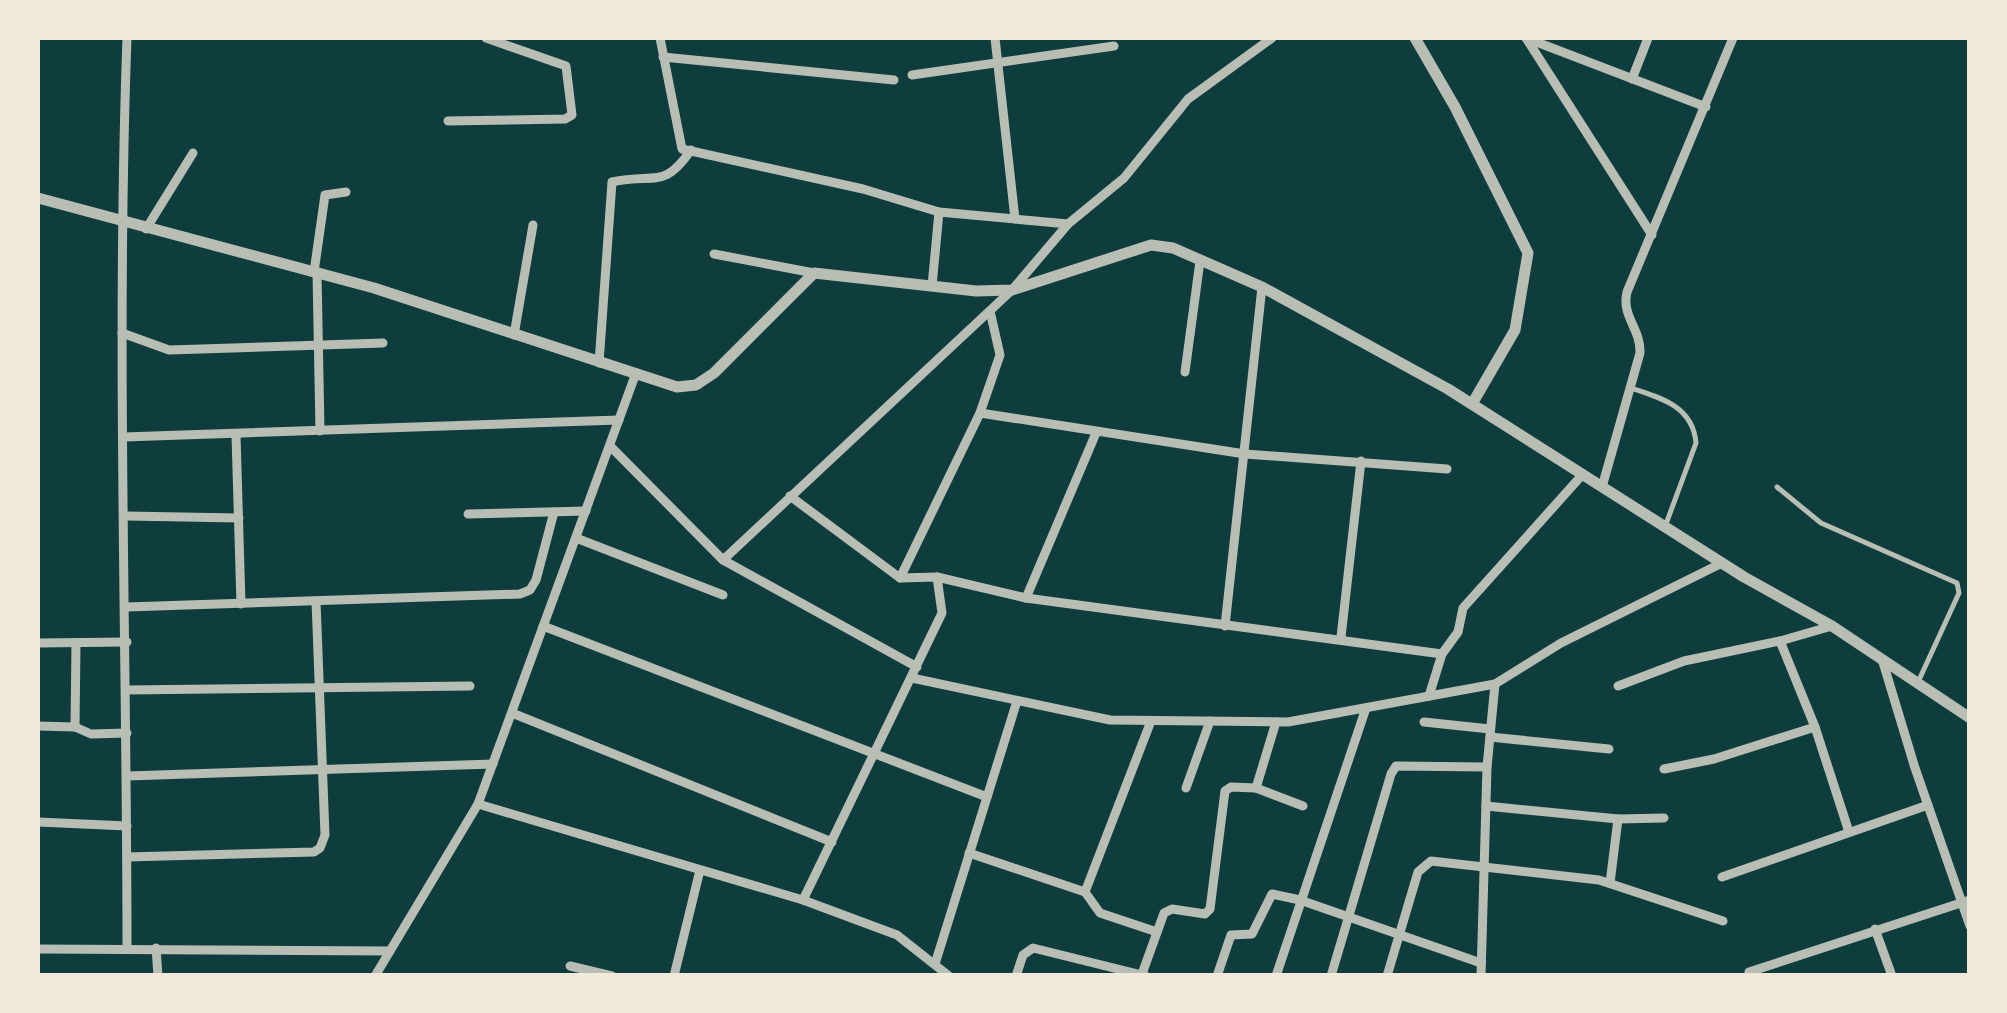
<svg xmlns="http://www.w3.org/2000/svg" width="2007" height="1013" font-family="Overpass,sans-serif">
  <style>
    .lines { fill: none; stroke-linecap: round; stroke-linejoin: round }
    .service { stroke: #b8beb3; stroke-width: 5 }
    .minor { stroke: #b8beb3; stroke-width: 9 }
    .tertiary { stroke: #b8beb3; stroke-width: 11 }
  </style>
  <rect width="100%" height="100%" fill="#0f3d3e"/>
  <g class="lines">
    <g class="service">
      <path d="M 1631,388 C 1662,398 1693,407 1696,443 L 1666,524"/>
      <path d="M 1777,487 L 1821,523 L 1957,583 L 1959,593 L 1919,680"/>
    </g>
    <g class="minor">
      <path d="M 660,38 L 682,149 L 863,189 L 939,212 L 1068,224"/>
      <path d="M 995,38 L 1015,219"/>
      <path d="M 1526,38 L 1652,235"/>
      <path d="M 1526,38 L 1706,107"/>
      <path d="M 663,57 L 894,80"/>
      <path d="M 912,75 L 1114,46"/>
      <path d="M 1632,79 L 1648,38"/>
      <path d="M 448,121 L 565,119 L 572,115 L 566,66 L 486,38"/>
      <path d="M 146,229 L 193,153"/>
      <path d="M 714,254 L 814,273"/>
      <path d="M 314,272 L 325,195 L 346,192"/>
      <path d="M 317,273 L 320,431"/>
      <path d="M 932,286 L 939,212"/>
      <path d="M 122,333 L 169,350 L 383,343"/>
      <path d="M 514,335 L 533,225"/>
      <path d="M 599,363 L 612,182 C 654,172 663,191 691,150"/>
      <path d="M 1185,372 L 1200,261"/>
      <path d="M 980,413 L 1245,454 L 1447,469"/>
      <path d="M 236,435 L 241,604"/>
      <path d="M 124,437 L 619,420"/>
      <path d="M 610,446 L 723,560 L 917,667"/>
      <path d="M 1602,487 L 1640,353 C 1641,329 1621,316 1627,292 L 1733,38"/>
      <path d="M 790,496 L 900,578 L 937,577 L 1026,598 L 1442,654"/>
      <path d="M 468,514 L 586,511"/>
      <path d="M 125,516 L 239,518"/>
      <path d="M 576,538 L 723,595"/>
      <path d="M 723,560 L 1012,290 L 1068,224 L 1124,178 L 1188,99 L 1272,38"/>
      <path d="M 900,578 L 980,413 L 1000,355 L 990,311"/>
      <path d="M 1026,598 L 1096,433"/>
      <path d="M 126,607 L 520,594 L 530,590 L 536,580 L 554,512"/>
      <path d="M 543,626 L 987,797"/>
      <path d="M 1225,626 L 1262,287"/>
      <path d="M 1341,637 L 1361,461"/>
      <path d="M 1780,641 L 1832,626"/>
      <path d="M 38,643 L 127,642"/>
      <path d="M 1882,659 L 1915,768 L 1970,926"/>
      <path d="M 912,678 L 1110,720 L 1288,722 L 1495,684 L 1561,643 L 1722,563"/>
      <path d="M 1618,686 L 1684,661 L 1780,641 L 1815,727 L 1849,832"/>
      <path d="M 126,690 L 470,686"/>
      <path d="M 1429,696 L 1442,654 L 1458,632 L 1463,608 L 1583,474"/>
      <path d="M 512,713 L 832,842"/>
      <path d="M 1424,722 L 1490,729"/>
      <path d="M 38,726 L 75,727 L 91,734 L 127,733"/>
      <path d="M 75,727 L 76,643"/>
      <path d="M 1490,737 L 1609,749"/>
      <path d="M 1664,769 L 1714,759 L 1815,727"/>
      <path d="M 127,776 L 493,764"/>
      <path d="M 1186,788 L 1210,721"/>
      <path d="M 1256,788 L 1303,806"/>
      <path d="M 478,804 L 803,900 L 897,935 L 949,976"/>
      <path d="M 1486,806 L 1618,819 L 1664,818"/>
      <path d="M 38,822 L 127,826"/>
      <path d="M 969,853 L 1085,892 L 1151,721"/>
      <path d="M 127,857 L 314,852 L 320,848 L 325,835 L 316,601"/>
      <path d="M 1722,877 L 1928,805"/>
      <path d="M 1610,883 L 1618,819"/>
      <path d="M 1085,892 L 1100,913 L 1157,932"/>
      <path d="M 803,900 L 942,613 L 937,577"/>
      <path d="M 1875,929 L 1892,976"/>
      <path d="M 127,948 C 127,644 116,341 127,38"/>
      <path d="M 156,948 L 158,976"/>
      <path d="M 38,949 L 390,951"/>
      <path d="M 935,964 L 1017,701"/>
      <path d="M 570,966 L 612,976"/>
      <path d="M 1749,972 L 1970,900"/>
      <path d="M 1142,974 L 1164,913 L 1172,909 L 1205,914 L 1210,909 L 1225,791 L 1231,787 L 1256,788 L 1276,722"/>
      <path d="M 375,976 L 478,804 L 636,373"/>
      <path d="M 674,976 L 700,870"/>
      <path d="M 1016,976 L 1023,955 L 1033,948 L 1146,976"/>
      <path d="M 1217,976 L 1231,935 L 1252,934 L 1272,894 L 1300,900 L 1481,963"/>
      <path d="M 1276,976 L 1366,708"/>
      <path d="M 1331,976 L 1391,774 L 1396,766 L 1487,767"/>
      <path d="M 1387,976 L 1418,872 L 1431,861 L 1599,880 L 1723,921"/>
      <path d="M 1481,976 L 1487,767 L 1495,684"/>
    </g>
    <g class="tertiary">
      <path d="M 1415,38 L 1455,107 L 1528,253 L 1515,330 L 1472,404"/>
      <path d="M 38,198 L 374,288 L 677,387 L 696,385 L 714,373 L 814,273 L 976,291 L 1012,290 L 1151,245 L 1173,248 L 1262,287 L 1448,389 L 1744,577 L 1832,626 L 1970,718"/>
    </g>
  </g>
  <rect width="2007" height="1013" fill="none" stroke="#f1e9da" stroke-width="80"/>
</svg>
